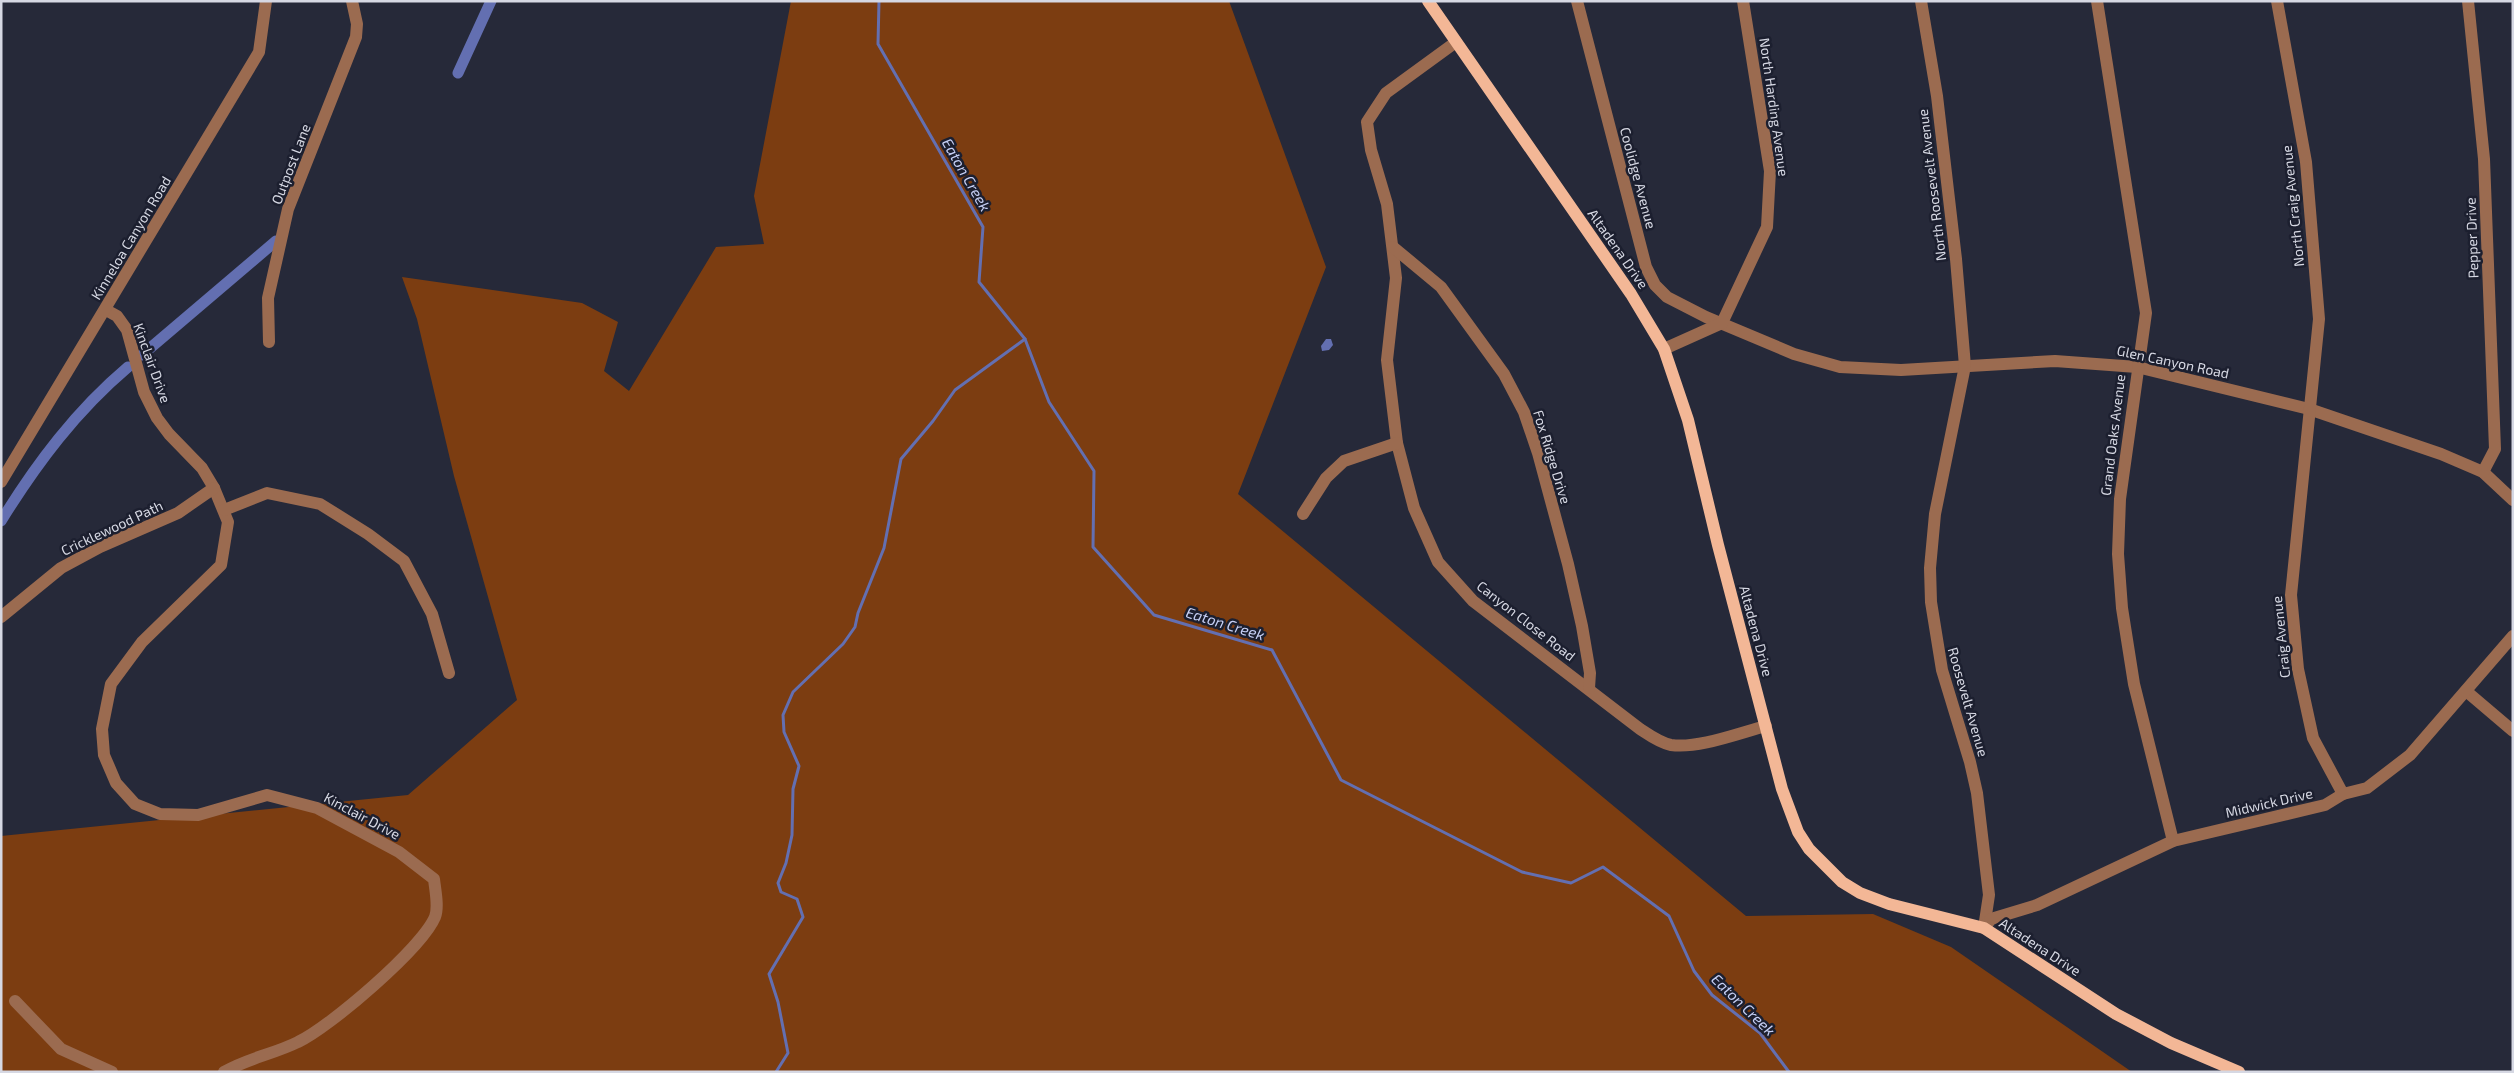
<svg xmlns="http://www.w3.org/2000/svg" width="2514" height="1073" font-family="'Exo 2',sans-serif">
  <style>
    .forest { fill: #7c3d11 }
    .water { fill: #636fb1 }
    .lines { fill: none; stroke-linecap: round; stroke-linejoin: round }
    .stream { stroke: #636fb1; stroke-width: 3 }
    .canal { stroke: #636fb1; stroke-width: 11 }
    .minor { stroke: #9b6b50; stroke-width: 12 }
    .major { stroke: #f3b796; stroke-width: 12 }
    .labels { text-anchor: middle; stroke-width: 5; stroke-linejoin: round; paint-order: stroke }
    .street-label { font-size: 14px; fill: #d6d8e3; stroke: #1c1f2f }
    .water-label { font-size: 15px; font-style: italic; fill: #c7d0f5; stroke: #1c1f2f }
  </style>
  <rect width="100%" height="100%" fill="#262939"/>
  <path class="forest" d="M 791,1 L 1229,1 L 1326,267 L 1238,494 L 1746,916 L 1873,914 L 1951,947 L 2132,1072 L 1,1072 L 1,836 L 408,795 L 517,700 L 454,476 L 417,319 L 402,277 L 582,303 L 618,322 L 604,371 L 629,391 L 716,247 L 764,244 L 754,196 Z"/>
  <path class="water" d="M 1326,339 L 1331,339 L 1333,345 L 1329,350 L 1322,351 L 1321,346 Z"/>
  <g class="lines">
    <g class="stream">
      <path d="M 879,1 L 878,44 L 983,227 L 979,282 L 1025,339 L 1049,402 L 1094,471 L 1093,547 L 1154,615 L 1272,650 L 1341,780 L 1522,872 L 1571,883 L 1603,867 L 1669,916 L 1694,971 L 1712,995 L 1760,1033 L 1789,1072"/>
      <path d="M 776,1072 L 788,1053 L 778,1002 L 769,974 L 803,917 L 797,899 L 781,892 L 778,883 L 786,863 L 792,835 L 793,789 L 799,766 L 784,732 L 783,715 L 793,692 L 843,644 L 855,627 L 858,613 L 884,548 L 901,459 L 933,421 L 955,390 L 1025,339"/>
    </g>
    <g class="canal">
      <path d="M 458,73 L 491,1"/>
      <path d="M 142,355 L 276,241"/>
      <path d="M 1,521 C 37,463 76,411 128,367"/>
    </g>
    <g class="minor">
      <path d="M 1577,1 L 1646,267 L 1655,285 L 1667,297 L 1706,317 L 1794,354 L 1840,367 L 1901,370 L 2055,361 L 2137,367 L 2309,409 L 2441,454 L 2483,472 L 2513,500"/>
      <path d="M 1921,1 L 1937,96 L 1956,259 L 1965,366 L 1935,514 L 1930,568 L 1931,602 L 1942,670 L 1970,762 L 1977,793 L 1989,895 L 1984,928"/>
      <path d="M 2097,1 L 2146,313 L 2120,499 L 2118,554 L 2122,608 L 2134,684 L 2173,841"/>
      <path d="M 2277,1 L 2306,162 L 2319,319 L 2291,595 L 2298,669 L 2313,738 L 2343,794"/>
      <path d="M 2468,1 L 2484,159 L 2495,449 L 2483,472"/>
      <path d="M 1456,42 L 1386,93 L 1367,122 L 1371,150 L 1387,204 L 1396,278 L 1387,360 L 1397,443 L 1414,508 L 1438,562 L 1473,601 L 1640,729 C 1649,735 1660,743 1671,745 C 1698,749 1739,733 1766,726"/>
      <path d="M 1393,247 L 1441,287 L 1504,374 L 1524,412 L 1538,453 L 1568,564 L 1582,626 L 1590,673 L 1589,688"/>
      <path d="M 106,310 L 117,316 L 127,330 L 144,392 L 157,418 L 169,434 L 202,468 L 214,488 L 228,522 L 221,565 L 142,642 L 111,684 L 102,729 L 104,755 L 116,783 L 135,804 L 160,814 L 198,815 L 267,795 L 317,808 L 399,852 L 434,879 C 435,889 439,907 435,917 C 422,948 330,1027 298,1042 C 274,1054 248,1058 224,1072"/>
      <path d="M 269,342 L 268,298 L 288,209 L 356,37 L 357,24 L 352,1"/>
      <path d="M 1664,349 L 1722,323 L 1767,227 L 1770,171 L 1743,1"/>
      <path d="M 1,482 L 259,52 L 266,1"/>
      <path d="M 224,510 L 267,493 L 320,504 L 368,534 L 404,561 L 432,614 L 449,673"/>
      <path d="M 1303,514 L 1326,478 L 1344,461 L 1397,443"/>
      <path d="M 1,617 L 61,568 L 100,547 L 178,513 L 214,488"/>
      <path d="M 2466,691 L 2513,731"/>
      <path d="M 1984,928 L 1991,919 L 2037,905 L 2173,841 L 2325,805 L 2343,794 L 2367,788 L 2410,755 L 2513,636"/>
      <path d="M 15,1001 L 61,1049 L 112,1072"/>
    </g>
    <path class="major" d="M 1428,1 L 1631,294 L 1664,349 L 1688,420 L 1718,545 L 1782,789 L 1798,832 L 1809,849 L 1842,882 L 1860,893 L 1889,904 L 1984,928 L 2116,1014 L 2171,1043 L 2239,1072"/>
  </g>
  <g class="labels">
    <g class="street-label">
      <text transform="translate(1774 107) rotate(82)" y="5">North Harding Avenue</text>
      <text transform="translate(291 164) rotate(-69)" y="5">Outpost Lane</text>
      <text transform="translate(1638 178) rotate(75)" y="5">Coolidge Avenue</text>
      <text transform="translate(1932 185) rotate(-97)" y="5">North Roosevelt Avenue</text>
      <text transform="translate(2293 206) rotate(-96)" y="5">North Craig Avenue</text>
      <text transform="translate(131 238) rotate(-59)" y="5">Kinneloa Canyon Road</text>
      <text transform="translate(2472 238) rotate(-92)" y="5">Pepper Drive</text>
      <text transform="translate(1618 249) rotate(55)" y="5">Altadena Drive</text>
      <text transform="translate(2173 362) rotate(12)" y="5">Glen Canyon Road</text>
      <text transform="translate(152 363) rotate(70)" y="5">Kinclair Drive</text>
      <text transform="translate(2113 435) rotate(-83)" y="5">Grand Oaks Avenue</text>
      <text transform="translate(1552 457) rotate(73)" y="5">Fox Ridge Drive</text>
      <text transform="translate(112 528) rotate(-25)" y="5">Cricklewood Path</text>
      <text transform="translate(1526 621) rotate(38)" y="5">Canyon Close Road</text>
      <text transform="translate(1756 631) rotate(75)" y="5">Altadena Drive</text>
      <text transform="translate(2281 637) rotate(-96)" y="5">Craig Avenue</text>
      <text transform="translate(1968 702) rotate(74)" y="5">Roosevelt Avenue</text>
      <text transform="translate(2269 803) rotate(-13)" y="5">Midwick Drive</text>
      <text transform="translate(362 816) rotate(28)" y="5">Kinclair Drive</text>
      <text transform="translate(2040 947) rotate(33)" y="5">Altadena Drive</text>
    </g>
    <g class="water-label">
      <text transform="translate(966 175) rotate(60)" y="5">Eaton Creek</text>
      <text transform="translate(1225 624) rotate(17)" y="5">Eaton Creek</text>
      <text transform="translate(1743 1005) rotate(44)" y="5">Eaton Creek</text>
    </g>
  </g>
  <rect width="2514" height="1073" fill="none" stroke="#d6d8e3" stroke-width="5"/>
</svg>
